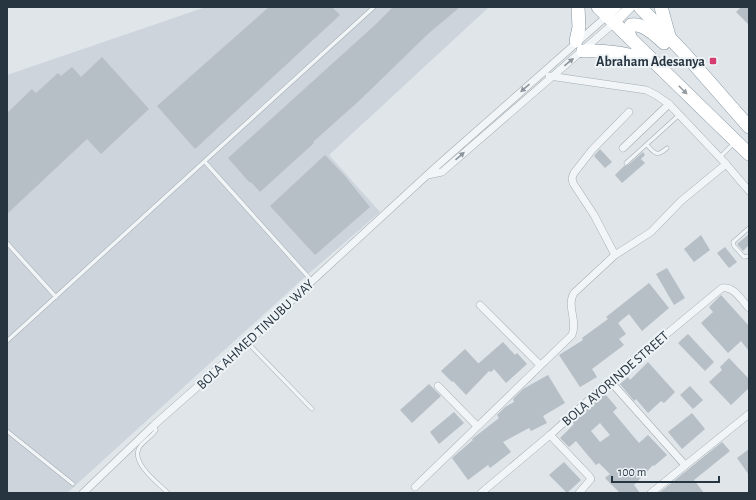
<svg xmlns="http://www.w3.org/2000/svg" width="756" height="500" font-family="'Alegreya Sans',sans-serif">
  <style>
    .built { fill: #cdd4db }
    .building { fill: #b6bfc6; fill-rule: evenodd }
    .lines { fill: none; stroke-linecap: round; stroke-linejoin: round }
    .lane-casing { stroke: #a4adb3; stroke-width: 4.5 }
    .street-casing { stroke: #a4adb3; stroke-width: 8 }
    .secondary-casing { stroke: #a4adb3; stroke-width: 11 }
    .highway-casing { stroke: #8595a1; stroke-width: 14 }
    .lane { stroke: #f2f5f7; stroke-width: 3.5 }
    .street { stroke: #f2f5f7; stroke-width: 7 }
    .secondary { stroke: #fff; stroke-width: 10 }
    .highway { stroke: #fff; stroke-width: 13 }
    .oneway { fill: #8c959c }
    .oneway2 { fill: #939aa0 }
    .poi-dot { fill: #d63c6f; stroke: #eef3f6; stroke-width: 1.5 }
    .labels { text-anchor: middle; stroke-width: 4; stroke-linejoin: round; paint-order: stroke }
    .poi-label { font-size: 14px; font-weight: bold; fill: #273541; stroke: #eef3f6; text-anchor: end }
    .street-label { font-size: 14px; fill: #273541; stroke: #eef3f6 }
  </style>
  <rect width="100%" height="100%" fill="#dfe5e9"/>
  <path class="built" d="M 206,7 L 489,7 L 329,155 L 380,212 L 307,275 L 67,493 L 7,493 L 7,75 Z"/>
  <g class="building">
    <path d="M 269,7 L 332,7 L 340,15 L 195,149 L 157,106 Z"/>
    <path d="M 393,7 L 460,7 L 429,33 L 360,100 L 313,142 L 314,143 L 260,192 L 251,182 L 250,183 L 228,158 L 376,24 Z"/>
    <path d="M 741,7 L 749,7 L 749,25 L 736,12 Z"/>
    <path d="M 102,57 L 149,109 L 101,154 L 87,139 L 7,214 L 7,113 L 32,89 L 36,93 L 58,73 L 61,76 L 72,67 L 81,77 Z"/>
    <path d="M 600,149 L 612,162 L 605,168 L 594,156 Z"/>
    <path d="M 643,152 L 645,155 L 641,159 L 645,163 L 622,183 L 615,175 L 624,166 L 628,165 Z"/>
    <path d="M 325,155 L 345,176 L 370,207 L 315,255 L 270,206 Z"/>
    <path d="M 749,234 L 749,245 L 743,251 L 737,244 Z"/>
    <path d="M 701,235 L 710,250 L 694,262 L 684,249 Z"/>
    <path d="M 725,247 L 737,262 L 729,268 L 717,253 Z"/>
    <path d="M 667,268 L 685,298 L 674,305 L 656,274 Z"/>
    <path d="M 649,283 L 669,308 L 642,331 L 629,314 L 618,323 L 626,334 L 619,339 L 624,345 L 592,369 L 597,377 L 580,387 L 559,355 L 583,340 L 582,338 L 608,319 L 606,317 Z"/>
    <path d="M 721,295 L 749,326 L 749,351 L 741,341 L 728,353 L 701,323 L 713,312 L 709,307 Z"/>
    <path d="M 688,334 L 714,362 L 705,371 L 678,343 Z"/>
    <path d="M 503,342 L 515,355 L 517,353 L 527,364 L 506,383 L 494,369 L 491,372 L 489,371 L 466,395 L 453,381 L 452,382 L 441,371 L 465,349 L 478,363 L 479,363 Z"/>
    <path d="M 729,358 L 749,379 L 749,388 L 731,405 L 709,382 L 722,370 L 720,367 Z"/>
    <path d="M 648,362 L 675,392 L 664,403 L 661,401 L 648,413 L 636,399 L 634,401 L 620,384 L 628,377 L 630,380 Z"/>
    <path d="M 548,375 L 565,403 L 543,416 L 547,423 L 531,431 L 529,428 L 503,442 L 511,452 L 490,468 L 488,465 L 468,480 L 452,458 L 473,440 L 472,439 L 499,418 L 497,415 L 505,407 L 514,402 L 513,399 L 523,389 Z"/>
    <path d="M 429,384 L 441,396 L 412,423 L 400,410 Z"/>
    <path d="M 690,386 L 703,400 L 693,409 L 680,395 Z"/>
    <path d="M 605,394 L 617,408 L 613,412 L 639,443 L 648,435 L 667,455 L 654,466 L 653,465 L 634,485 L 640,493 L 620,493 L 605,478 L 610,474 L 599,463 L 596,465 L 576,441 L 569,447 L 560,438 L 574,424 L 572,422 ZM 600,423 L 610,435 L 600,442 L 591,431 Z"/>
    <path d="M 454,412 L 464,423 L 439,444 L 430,432 Z"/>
    <path d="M 692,413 L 705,429 L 682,449 L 668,432 Z"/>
    <path d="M 722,442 L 730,451 L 694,480 L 704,493 L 659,493 Z"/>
    <path d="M 749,449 L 749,475 L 737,458 Z"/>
    <path d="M 564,462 L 581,480 L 567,493 L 549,475 Z"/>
  </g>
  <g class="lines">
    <defs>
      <g id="lane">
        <path d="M 647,145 C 655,154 657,157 667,148"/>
        <path d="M 719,158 L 734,143"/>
        <path d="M 205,162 L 312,281"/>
        <path d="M 626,163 L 679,115"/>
        <path d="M 749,228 L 733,242 L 734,246 L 744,257 L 749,256"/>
        <path d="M 7,243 L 56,297"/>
        <path d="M 7,341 L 374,7"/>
        <path d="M 248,343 L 312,409"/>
        <path d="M 154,425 L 156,430 C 152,437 143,441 139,448 C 131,463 158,483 168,493"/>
        <path d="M 7,431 L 73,484"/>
      </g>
      <g id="street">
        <path d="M 549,76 L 646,90 L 656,95 L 669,104 L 623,148"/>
        <path d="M 669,104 L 726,164 L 749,191"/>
        <path d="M 428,175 L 442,172 L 614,23"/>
        <path d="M 615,255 L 594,215 L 573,183 L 572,178 L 574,173 L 592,150 L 629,112"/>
        <path d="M 480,305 L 540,365"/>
        <path d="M 610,381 L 685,465"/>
        <path d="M 438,386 L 477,426"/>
        <path d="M 550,435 L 589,476 L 591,479 L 579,493"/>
        <path d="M 415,487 L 572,335 C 578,320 566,306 574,293 L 615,255 L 651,232 L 681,201 L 726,164"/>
        <path d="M 83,493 L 154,425 L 247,343 L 312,281 L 437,166 L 607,16"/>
        <path d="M 481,493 L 550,435 L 610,381 L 722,288 C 733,285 742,301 749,308"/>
        <path d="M 651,493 L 749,414"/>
      </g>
      <g id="secondary">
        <path d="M 607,16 L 616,7"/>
        <path d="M 614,23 L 630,7"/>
      </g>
      <g id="highway">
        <path d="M 598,7 L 749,154"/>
        <path d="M 640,7 L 685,54 L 749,127"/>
        <path d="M 661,7 L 669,36"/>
        <path d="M 630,37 L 628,30 L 631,25 C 644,23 655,35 664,43"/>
        <path d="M 576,41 L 579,27 L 578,7"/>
        <path d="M 583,51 C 607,50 629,54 652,61"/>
      </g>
    </defs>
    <use href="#lane" class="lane-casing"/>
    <use href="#street" class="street-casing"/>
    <use href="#secondary" class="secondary-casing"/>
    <use href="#highway" class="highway-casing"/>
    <use href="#lane" class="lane"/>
    <use href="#street" class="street"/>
    <use href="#secondary" class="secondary"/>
    <use href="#highway" class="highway"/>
  </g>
  <defs><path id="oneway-solid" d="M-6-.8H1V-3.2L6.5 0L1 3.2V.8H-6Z"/></defs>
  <g class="oneway">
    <use href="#oneway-solid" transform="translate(569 62) rotate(-39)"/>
    <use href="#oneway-solid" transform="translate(525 88) rotate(139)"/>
    <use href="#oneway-solid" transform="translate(460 156) rotate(-41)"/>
  </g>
  <use class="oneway2" href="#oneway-solid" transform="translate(683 90) rotate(45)"/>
  <rect class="poi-dot" x="709" y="57" width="8" height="8" rx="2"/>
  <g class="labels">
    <g class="poi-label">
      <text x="705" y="66">Abraham Adesanya</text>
    </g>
    <g class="street-label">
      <text transform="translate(255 334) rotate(-43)" y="5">BOLA AHMED TINUBU WAY</text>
      <text transform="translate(615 378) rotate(-41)" y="5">BOLA AYORINDE STREET</text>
    </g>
  </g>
  <rect width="756" height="500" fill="none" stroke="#273541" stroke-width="16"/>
  <path d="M612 476v6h107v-6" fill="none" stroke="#273541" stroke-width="2"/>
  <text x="618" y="476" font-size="12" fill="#273541" stroke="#eef3f6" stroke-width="3" paint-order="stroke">100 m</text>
</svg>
